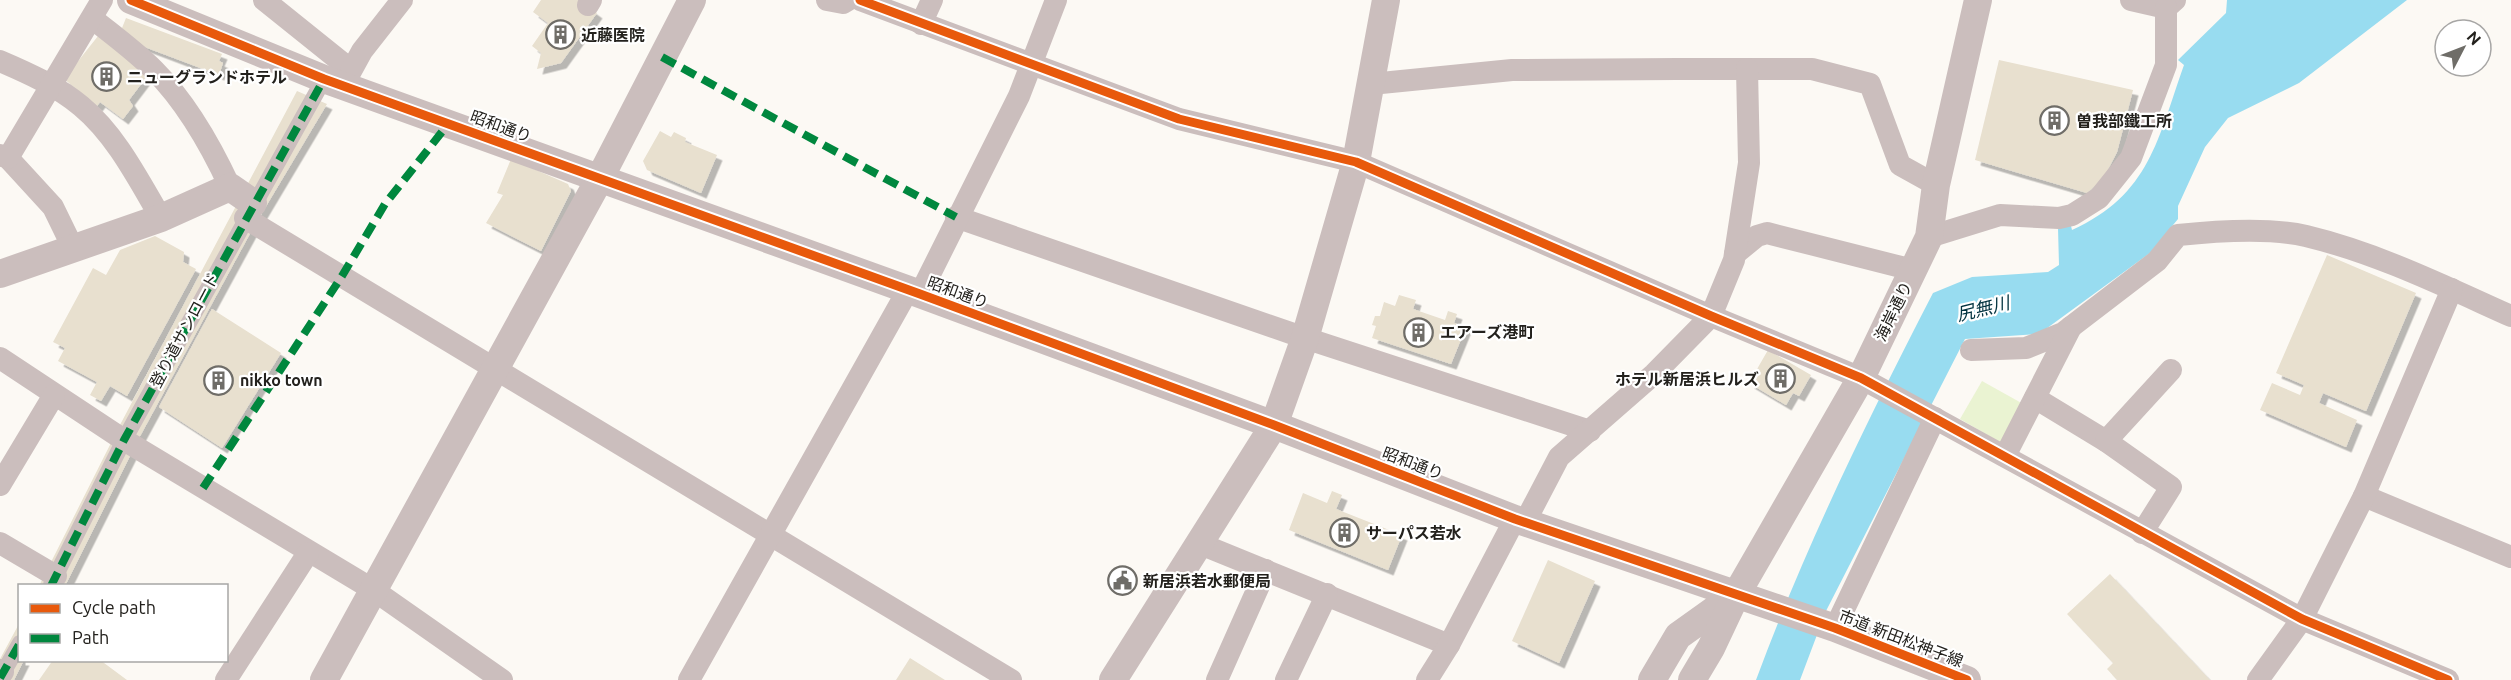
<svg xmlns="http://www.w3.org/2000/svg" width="2511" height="680" font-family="Ubuntu,'Noto Sans JP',sans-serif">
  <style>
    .green { fill: #eaf3d2 }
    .water { fill: #98dcf0 }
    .building { fill: #e8e0cf; filter: url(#shadow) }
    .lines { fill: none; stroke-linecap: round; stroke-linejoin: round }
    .pedestrian { stroke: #cbbebd; stroke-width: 16 }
    .minor { stroke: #cbbebd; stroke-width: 22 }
    .tertiary { stroke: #cbbebd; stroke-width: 28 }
    .quiet { stroke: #00873e; stroke-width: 8; stroke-dasharray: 15 8; stroke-linecap: butt }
    .cycleway-casing { stroke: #fff; stroke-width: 13 }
    .cycleway { stroke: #e8590c; stroke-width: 9 }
    .labels { text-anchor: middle; stroke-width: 4.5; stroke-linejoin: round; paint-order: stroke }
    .poi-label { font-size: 16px; font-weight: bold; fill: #23211d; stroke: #fff; text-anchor: start }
    .street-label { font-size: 16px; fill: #23211d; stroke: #fff }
    .water-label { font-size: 18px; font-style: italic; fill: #01323f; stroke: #fff }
  </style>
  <defs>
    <filter id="shadow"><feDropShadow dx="5.5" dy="5.5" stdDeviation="0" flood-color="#0004"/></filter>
  </defs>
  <rect width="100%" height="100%" fill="#fcf9f4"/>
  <path class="green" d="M 1982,381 L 2025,405 L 2003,444 L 1960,419 Z"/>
  <path class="water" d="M 2227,0 L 2407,0 L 2299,83 L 2228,118 L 2205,147 L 2178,206 L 2178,219 L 2150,253 L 2039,334 L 1965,339 L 1826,611 L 1800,680 L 1756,680 C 1805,547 1868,419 1933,293 L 1972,277 L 2048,272 L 2059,265 L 2058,228 L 2070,222 L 2072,230 C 2150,195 2158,138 2184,65 L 2178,60 L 2226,13 Z"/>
  <g class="building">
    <path d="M 541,0 L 579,0 L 597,13 L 561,63 L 537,69 L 541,53 L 532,46 L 548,23 L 533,12 Z"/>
    <path d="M 126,18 L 222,54 L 219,61 L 223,63 L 219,75 L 142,46 L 122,28 Z"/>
    <path d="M 98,36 L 148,75 L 129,100 L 133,106 L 123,119 L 100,102 L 97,106 L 64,79 Z"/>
    <path d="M 1999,60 L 2133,90 L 2117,152 L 2103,179 L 2087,193 L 1975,160 Z"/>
    <path d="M 297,91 L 327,104 L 253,228 L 139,438 L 65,586 L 39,586 L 121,423 Z"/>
    <path d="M 660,131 L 671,137 L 674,132 L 686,138 L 685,142 L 717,155 L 701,193 L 647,170 L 643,161 Z"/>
    <path d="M 511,159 L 568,184 L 571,191 L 541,251 L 486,223 L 503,195 L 497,193 Z"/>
    <path d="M 155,236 L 184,252 L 183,262 L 196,269 L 127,396 L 110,386 L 101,401 L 90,395 L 97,382 L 58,361 L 65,348 L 53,342 L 93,268 L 106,275 L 120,250 Z"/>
    <path d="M 2327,255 L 2416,293 L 2366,411 L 2323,393 L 2319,403 L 2357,420 L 2346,447 L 2260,410 L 2272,383 L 2300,395 L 2304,385 L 2276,373 Z"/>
    <path d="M 1399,295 L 1416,300 L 1413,309 L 1445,320 L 1448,311 L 1457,314 L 1454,323 L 1466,327 L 1451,364 L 1372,338 L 1376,326 L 1372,325 L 1375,316 L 1380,316 L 1384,302 L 1395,306 Z"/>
    <path d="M 212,309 L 281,353 L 222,448 L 159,407 Z"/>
    <path d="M 1768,350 L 1811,375 L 1799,396 L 1793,393 L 1786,405 L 1749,383 Z"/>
    <path d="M 1332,491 L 1342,495 L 1336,509 L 1402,535 L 1388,570 L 1289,530 L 1303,493 L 1327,503 Z"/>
    <path d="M 1548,560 L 1595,581 L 1559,663 L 1512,641 Z"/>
    <path d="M 2110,574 L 2210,680 L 2117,680 L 2107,669 L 2113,663 L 2067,614 Z"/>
    <path d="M 20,622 L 20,660 L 24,660 L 14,680 L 0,680 L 0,659 Z"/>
    <path d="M 910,658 L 945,680 L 896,680 Z"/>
    <path d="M 53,660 L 100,660 L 127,680 L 39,680 Z"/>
  </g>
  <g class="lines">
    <g class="pedestrian">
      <path d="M 51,585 L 124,440 L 324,79"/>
      <path d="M 0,678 L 20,643"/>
    </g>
    <g class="minor">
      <path d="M 264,0 L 350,69"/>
      <path d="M 827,0 L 843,3 L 848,0"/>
      <path d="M 860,0 L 1179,119 L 1356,162 L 1711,316 L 1861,378 L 2302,619 L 2448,680"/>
      <path d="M 2131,0 L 2166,8 L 2175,0"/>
      <path d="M 588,5 L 591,0"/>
      <path d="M 93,19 C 113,35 135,51 154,70 C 186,102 211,146 230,187"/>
      <path d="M 921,24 L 932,0"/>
      <path d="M 0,61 C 28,73 57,86 81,106 C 116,135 138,179 161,218"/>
      <path d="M 345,82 L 362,51 L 402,0"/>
      <path d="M 1371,84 L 1512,70 L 1677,69 L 1812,69 L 1870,84 L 1900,165 L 1936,185"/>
      <path d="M 0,155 L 8,158 L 53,207 L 73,248"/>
      <path d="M 8,158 L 102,0"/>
      <path d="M 956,217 L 1305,338 L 1590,431"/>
      <path d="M 245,218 L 1011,680"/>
      <path d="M 1929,237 L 2000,215 L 2059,218 L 2072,215 L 2099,198 L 2131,158 L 2166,65 L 2166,8"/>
      <path d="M 1735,254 L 1757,236 L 1767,233 L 1913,270"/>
      <path d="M 920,294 L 1019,96 L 1056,0"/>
      <path d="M 1971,350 L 2026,348 L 2063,333 L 2157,261 L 2178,235 C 2216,231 2268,227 2306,236 C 2377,253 2444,286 2511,316"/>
      <path d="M 0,358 L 124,440 L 372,589 L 502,680"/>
      <path d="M 2035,398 L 2106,441"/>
      <path d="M 2005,456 L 2071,327"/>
      <path d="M 0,485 L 54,395"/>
      <path d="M 2364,496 L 2511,557"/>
      <path d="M 1525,522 L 1559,457 L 1654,374 L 1711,316 L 1734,260 L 1749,163 L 1747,69"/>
      <path d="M 2142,533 L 2171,487 L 2106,441 L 2171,370"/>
      <path d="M 0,543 L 56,576"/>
      <path d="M 1198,543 L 1449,645"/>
      <path d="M 1835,628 L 1935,418"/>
      <path d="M 0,670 L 3,672"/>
      <path d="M 226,680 L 308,553"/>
      <path d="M 689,680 L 908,290"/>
      <path d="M 1217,680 L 1266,570"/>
      <path d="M 1286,680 L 1327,594"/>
      <path d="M 1427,680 L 1449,645 L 1515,519"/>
      <path d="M 2258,680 L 2302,619 L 2364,496 L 2452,289"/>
    </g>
    <g class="tertiary">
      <path d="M 131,0 L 324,79 L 920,294 L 1274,425 L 1515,519 L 1835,628 L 1967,680"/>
      <path d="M 0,274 L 161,218 L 230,187 L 253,203"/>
      <path d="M 324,680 L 600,178 L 692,0"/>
      <path d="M 1113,680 L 1274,425 L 1305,338 L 1356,162 L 1386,0"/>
      <path d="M 1652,680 L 1678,636 L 1734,596"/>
      <path d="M 1692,680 L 1711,648 L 1736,595 L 1861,378 L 1929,237 L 1936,185 L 1978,0"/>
    </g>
    <g class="quiet">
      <path d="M 662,57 L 956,217"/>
      <path d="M 203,488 L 342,276 L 385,204 L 449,123"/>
      <path d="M 51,586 L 124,440 L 324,79"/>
      <path d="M 0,678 L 20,643"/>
    </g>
    <defs>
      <g id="cycleway">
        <path d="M 131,0 L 324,79 L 920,294 L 1274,425 L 1515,519 L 1835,628 L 1967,680"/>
        <path d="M 860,0 L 1179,119 L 1356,162 L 1711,316 L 1861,378 L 2302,619 L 2448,680"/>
      </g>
    </defs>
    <use href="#cycleway" class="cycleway-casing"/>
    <use href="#cycleway" class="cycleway"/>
  </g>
  <defs>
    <symbol id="building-ring" viewBox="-11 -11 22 22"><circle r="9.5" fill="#fff" stroke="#6f6d68" stroke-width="1.5"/><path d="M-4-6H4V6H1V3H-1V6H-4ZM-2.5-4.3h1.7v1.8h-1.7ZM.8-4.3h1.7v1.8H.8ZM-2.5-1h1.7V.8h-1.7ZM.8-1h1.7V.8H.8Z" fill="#6f6d68"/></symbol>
    <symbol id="civic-ring" viewBox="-11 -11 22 22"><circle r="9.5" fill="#fff" stroke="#6f6d68" stroke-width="1.5"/><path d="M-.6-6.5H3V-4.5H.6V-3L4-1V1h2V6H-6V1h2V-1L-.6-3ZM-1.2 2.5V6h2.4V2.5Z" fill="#6f6d68"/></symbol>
  </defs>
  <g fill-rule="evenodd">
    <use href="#building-ring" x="544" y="18" width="33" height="33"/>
    <use href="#building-ring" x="90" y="60" width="33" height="33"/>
    <use href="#building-ring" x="2038" y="104" width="33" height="33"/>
    <use href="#building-ring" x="1402" y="316" width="33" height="33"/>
    <use href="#building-ring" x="1764" y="362" width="33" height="33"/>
    <use href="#building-ring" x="202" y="364" width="33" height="33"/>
    <use href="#building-ring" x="1328" y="516" width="33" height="33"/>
    <use href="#civic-ring" x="1106" y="564" width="33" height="33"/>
  </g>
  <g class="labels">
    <g class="poi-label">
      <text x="581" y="41">近藤医院</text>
      <text x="127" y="83">ニューグランドホテル</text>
      <text x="2076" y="127">曽我部鐵工所</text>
      <text x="1440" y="338">エアーズ港町</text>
      <text x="1759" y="385" text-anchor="end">ホテル新居浜ヒルズ</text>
      <text x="240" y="386">nikko town</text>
      <text x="1366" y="539">サーパス若水</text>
      <text x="1143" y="587">新居浜若水郵便局</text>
    </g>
    <g class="street-label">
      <text transform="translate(501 126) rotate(20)" y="6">昭和通り</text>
      <text transform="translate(958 292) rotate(20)" y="6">昭和通り</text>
      <text transform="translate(1893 311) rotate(-64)" y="6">海岸通り</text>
      <text transform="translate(184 330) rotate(-62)" y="6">登り道サンロード</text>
      <text transform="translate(1413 463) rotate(21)" y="6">昭和通り</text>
      <text transform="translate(1901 638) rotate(21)" y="6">市道 新田松神子線</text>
    </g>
    <g class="water-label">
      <text transform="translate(1983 309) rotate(-14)" y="6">尻無川</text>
    </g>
  </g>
  <rect x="18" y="584" width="210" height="78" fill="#ffffff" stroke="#a7a6a5" stroke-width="1.5"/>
  <rect x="30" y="604" width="30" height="9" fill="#e8590c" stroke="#a7a6a5" stroke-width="1.5"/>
  <text x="72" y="614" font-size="18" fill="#23211d">Cycle path</text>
  <rect x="30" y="634" width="30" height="9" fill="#00873e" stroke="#a7a6a5" stroke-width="1.5"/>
  <text x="72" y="644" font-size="18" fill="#23211d">Path</text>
  <g transform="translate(2463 48) rotate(48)"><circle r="28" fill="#ffffff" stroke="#a7a6a5" stroke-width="1.5"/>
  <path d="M0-4.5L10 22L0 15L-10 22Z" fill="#6f6d68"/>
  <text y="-9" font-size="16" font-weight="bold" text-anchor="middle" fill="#23211d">N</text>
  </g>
</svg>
